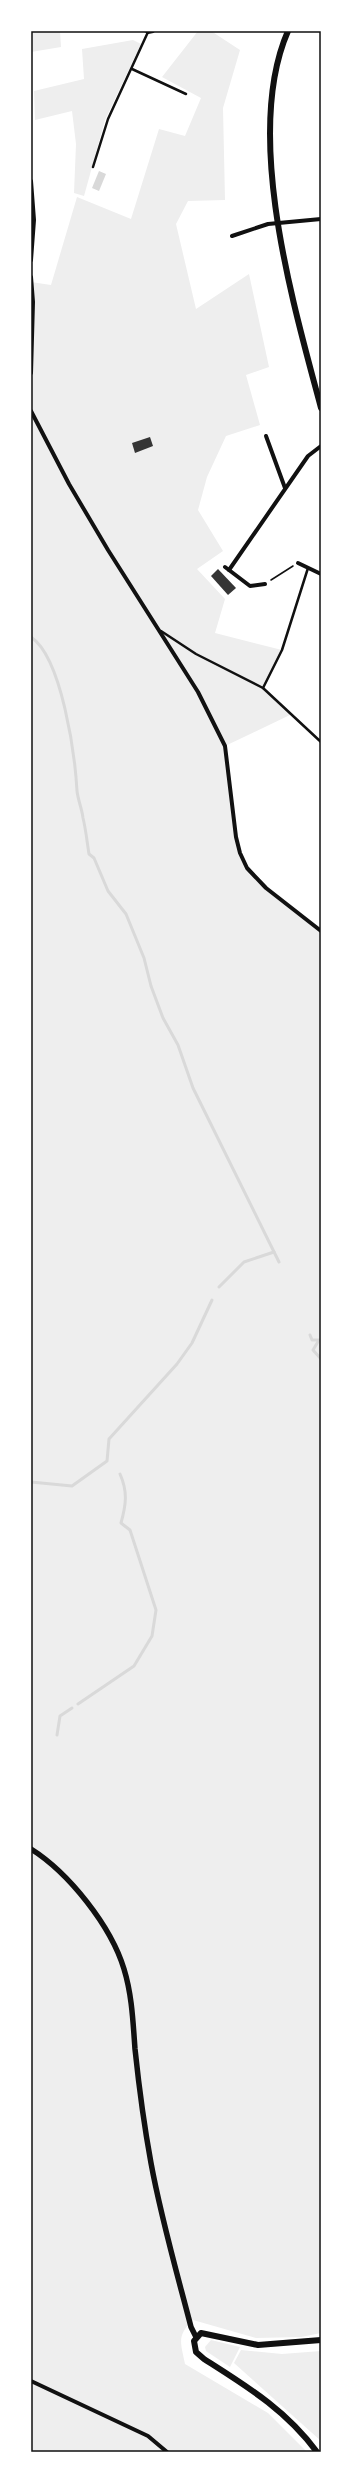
<svg xmlns="http://www.w3.org/2000/svg" width="352" height="2483" font-family="'Noto Sans',sans-serif">
  <style>
    .green { fill: #eee }
    .water { fill: #d9d9d9 }
    .lines { fill: none; stroke-linecap: round; stroke-linejoin: round }
    .stream { stroke: #d9d9d9; stroke-width: 3 }
    .building { fill: #353535 }
    .path { stroke: #111; stroke-width: 1.5 }
    .service { stroke: #111; stroke-width: 2.5 }
    .minor { stroke: #111; stroke-width: 4 }
    .tertiary { stroke: #111; stroke-width: 5.5 }
    .secondary { stroke: #111; stroke-width: 6 }
    .neatline { fill: none; stroke: #111; stroke-width: 1.5 }
  </style>
  <rect width="100%" height="100%" fill="#fff"/>
  <g class="green">
    <path d="M 31,31 L 60,31 L 61,47 L 31,52 Z"/>
    <path d="M 198,31 L 211,31 L 240,50 L 223,108 L 225,200 L 188,201 L 176,224 L 196,309 L 249,274 L 269,367 L 246,375 L 260,425 L 226,436 L 207,477 L 198,510 L 223,551 L 197,569 L 225,599 L 215,633 L 282,650 L 263,688 L 292,714 L 225,746 L 240,853 C 257,886 289,906 317,928 L 321,925 L 321,2333 L 301,2337 L 256,2338 L 193,2320 C 176,2336 181,2343 185,2364 L 268,2413 L 307,2452 L 31,2452 L 31,282 L 51,285 L 77,197 L 131,219 L 159,129 L 185,136 L 201,98 L 162,77 Z"/>
    <path d="M 133,40 L 141,44 L 105,120 L 84,196 L 74,193 L 76,144 L 72,111 L 35,120 L 34,91 L 84,79 L 82,49 Z"/>
    <path d="M 211,2340 L 240,2347 L 230,2367 L 206,2351 L 205,2347 Z"/>
    <path d="M 241,2350 L 282,2354 L 321,2351 L 321,2441 L 234,2363 Z"/>
  </g>
  <path class="water" d="M 99,171 L 106,174 L 99,191 L 92,188 Z"/>
  <g class="lines">
    <g class="stream">
      <path d="M 31,637 C 62,658 75,755 77,791 C 78,800 82,809 83,818 C 86,830 87,842 89,854 L 94,858 L 108,891 L 126,914 L 144,958 L 151,986 L 163,1018 L 178,1045 L 193,1088 L 279,1262"/>
      <path d="M 219,1287 L 244,1262 L 274,1252"/>
      <path d="M 310,1335 L 312,1340 L 319,1340 L 313,1350 L 321,1359"/>
      <path d="M 31,1482 L 72,1486 L 107,1461 L 109,1439 L 177,1364 L 192,1343 L 212,1300"/>
      <path d="M 78,1704 L 134,1666 L 152,1636 L 156,1610 L 130,1530 L 121,1523 C 126,1505 128,1492 120,1474"/>
      <path d="M 57,1735 L 60,1716 L 72,1708"/>
    </g>
  </g>
  <g class="building">
    <path d="M 150,437 L 153,446 L 135,453 L 132,443 Z"/>
    <path d="M 218,569 L 236,588 L 228,595 L 211,576 Z"/>
  </g>
  <g class="lines">
    <path class="path" d="M 271,580 L 293,566"/>
    <g class="service">
      <path d="M 132,69 L 186,94"/>
      <path d="M 93,167 L 108,119 L 148,32 L 145,31"/>
      <path d="M 161,631 L 196,654 L 263,688 L 321,742"/>
      <path d="M 263,688 L 282,650 L 308,568"/>
    </g>
    <g class="minor">
      <path d="M 148,32 L 153,31"/>
      <path d="M 31,181 L 34,220 L 31,260"/>
      <path d="M 232,236 L 268,224 L 321,219"/>
      <path d="M 31,277 L 33,302 L 31,373"/>
      <path d="M 31,411 L 69,484 L 108,550 L 198,692 L 225,746 L 236,837 L 240,853 L 247,868 L 266,888 L 321,931"/>
      <path d="M 266,436 L 285,488"/>
      <path d="M 298,563 L 321,574"/>
      <path d="M 225,567 L 250,586 L 265,584"/>
      <path d="M 229,570 L 308,456 L 321,446"/>
      <path d="M 31,2381 L 148,2436 L 167,2452"/>
    </g>
    <path class="tertiary" d="M 31,1849 C 69,1873 111,1926 124,1969 C 132,1995 133,2022 135,2049 C 139,2087 144,2125 151,2163 C 161,2218 177,2273 191,2327 L 196,2337"/>
    <g class="secondary">
      <path d="M 288,31 C 243,134 293,303 321,408"/>
      <path d="M 317,2452 C 286,2410 248,2387 204,2359 L 196,2352 L 194,2341 L 201,2333 L 258,2345 L 321,2340"/>
    </g>
  </g>
  <rect width="352" height="2483" fill="none" stroke="#ffffff" stroke-width="64"/>
  <rect x="32" y="32" width="288" height="2419" class="neatline"/>
</svg>
